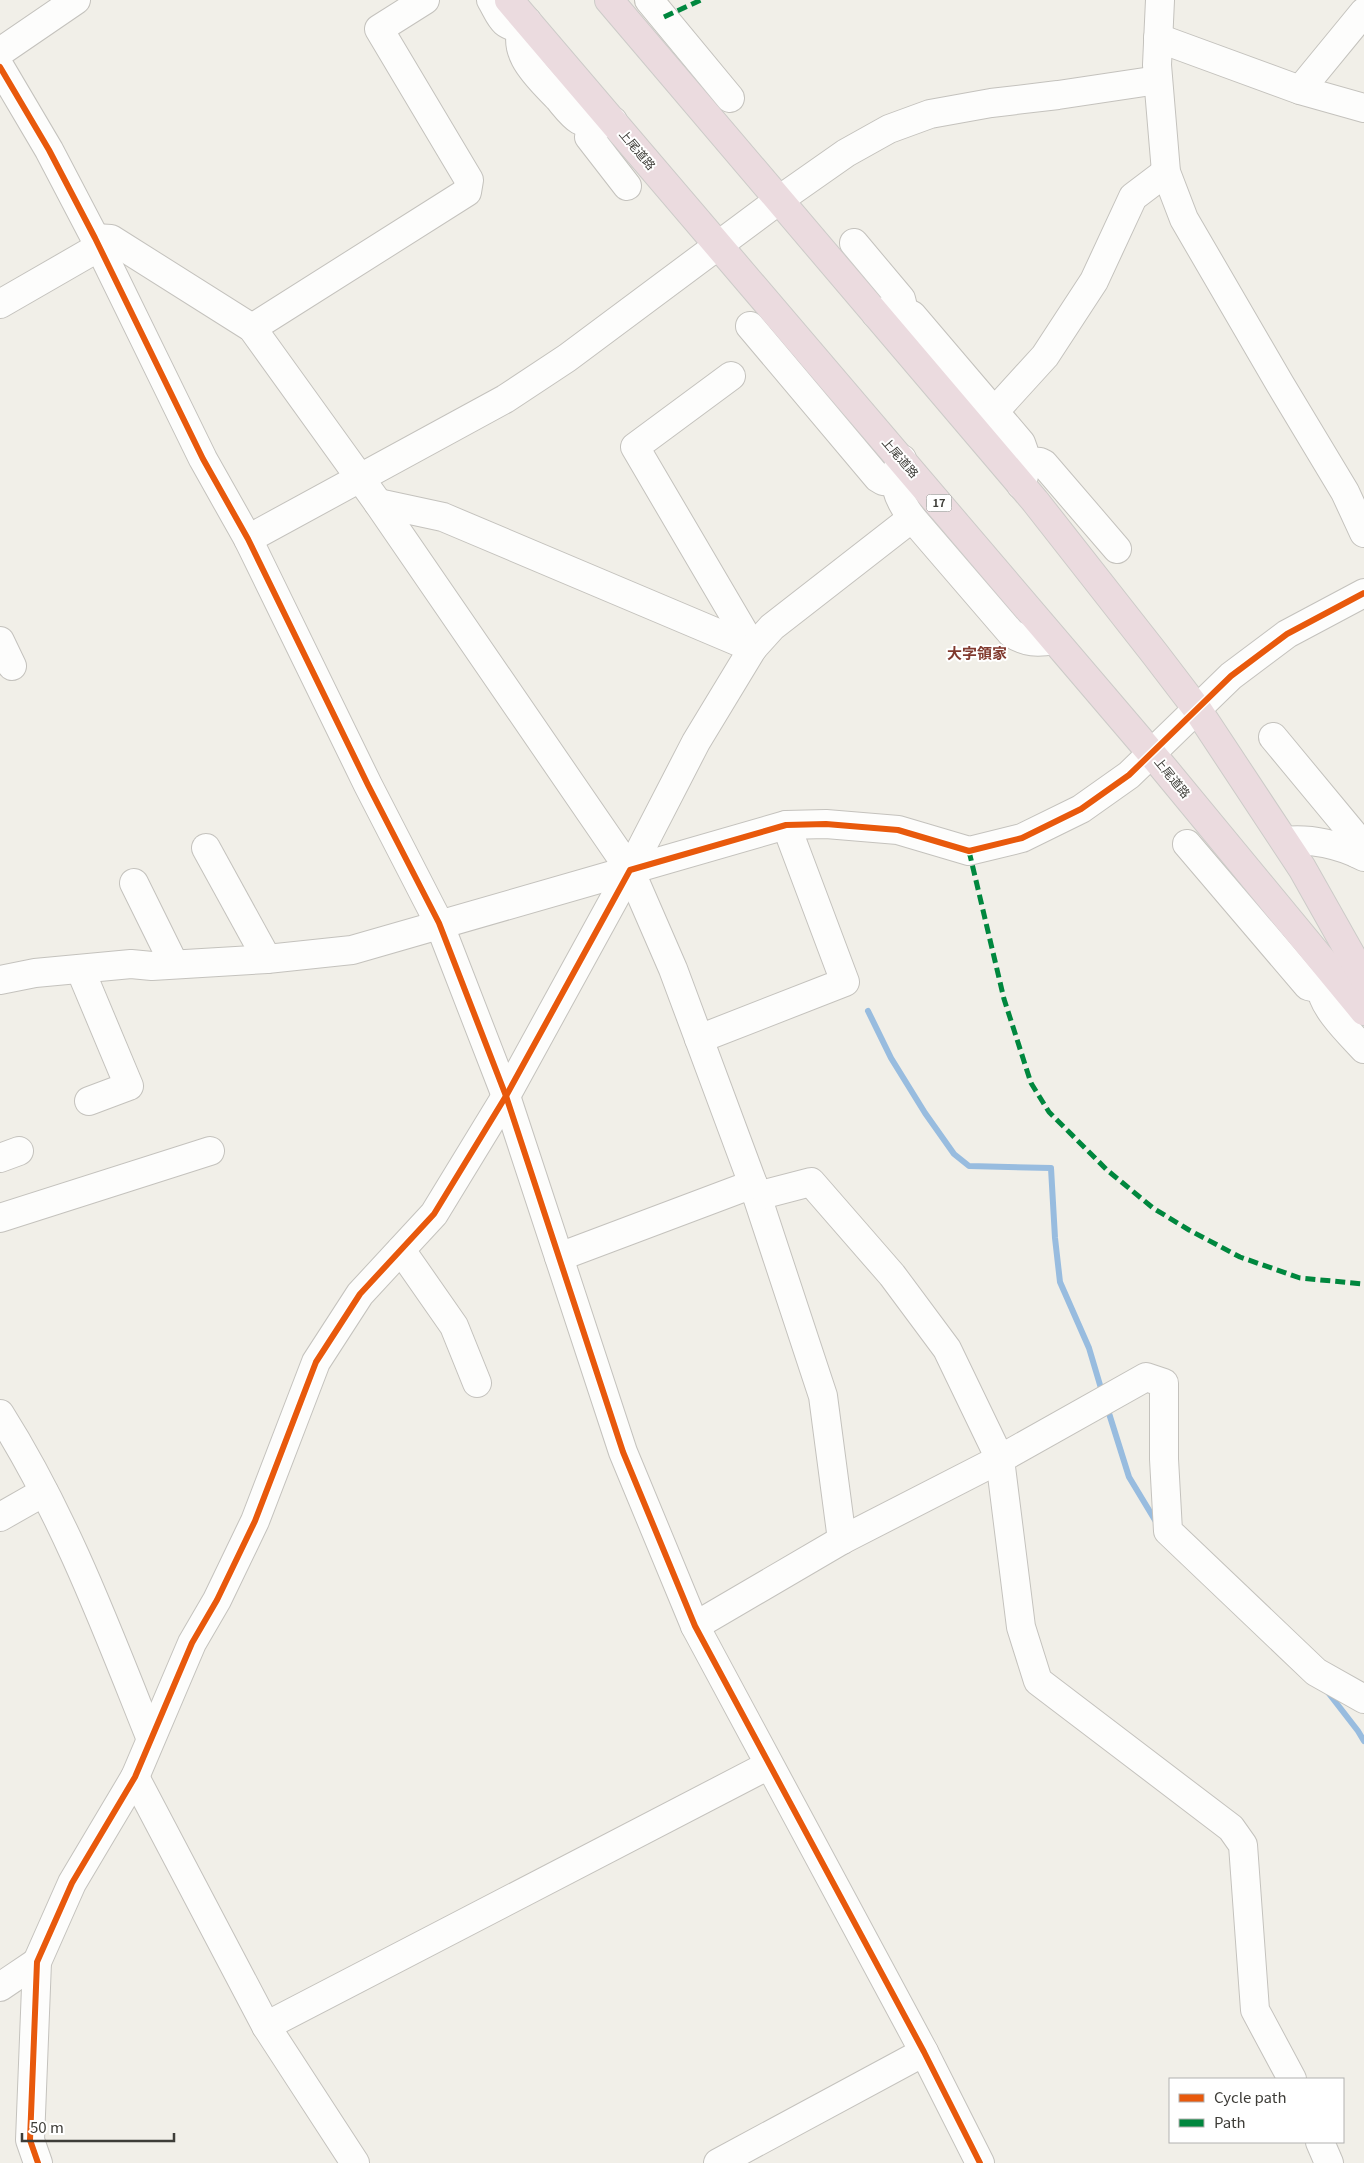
<svg xmlns="http://www.w3.org/2000/svg" width="1364" height="2163" font-family="Georgia,'Noto Sans JP',serif">
  <style>
    .lines { fill: none; stroke-linecap: round; stroke-linejoin: round }
    .stream { stroke: #98bcdf; stroke-width: 6 }
    .minor-casing { stroke: #c4c2bd; stroke-width: 30 }
    .highway-casing { stroke: #cccbc8; stroke-width: 30 }
    .minor { stroke: #fdfdfc; stroke-width: 28 }
    .highway { stroke: #ebdbdf; stroke-width: 28 }
    .quiet { stroke: #00873e; stroke-width: 5; stroke-dasharray: 10 5; stroke-linecap: butt }
    .cycleway-casing { stroke: #fff; stroke-width: 9 }
    .cycleway { stroke: #e8590c; stroke-width: 6 }
    .labels { text-anchor: middle; stroke-width: 4; stroke-linejoin: round; paint-order: stroke }
    .shield { fill: #fff; stroke: #787774; stroke-width: 1 }
    .shield-label { font-size: 11px; font-weight: bold; fill: #3e3d38 }
    .street-label { font-size: 12px; fill: #3e3d38; stroke: #fff }
    .quarter-label { font-size: 15px; font-weight: bold; fill: #80392e; stroke: #fff }
  </style>
  <rect width="100%" height="100%" fill="#f1efe8"/>
  <g class="lines">
    <g class="stream">
      <path d="M 868,1011 L 891,1058 L 925,1113 L 954,1154 L 969,1166 L 1051,1168 L 1055,1238 L 1060,1282 L 1089,1348 L 1103,1395"/>
      <path d="M 1107,1407 L 1129,1477 L 1158,1525"/>
      <path d="M 1327,1691 L 1358,1731 L 1364,1741"/>
    </g>
    <defs>
      <g id="minor">
        <path d="M 491,0 C 501,17 501,26 522,28"/>
        <path d="M 649,0 L 730,98"/>
        <path d="M 1160,0 L 1157,65 L 1166,172 L 1184,219 L 1280,384 L 1345,492 L 1364,533"/>
        <path d="M 527,21 C 506,50 539,78 558,98 C 564,105 572,116 579,120 C 590,126 603,125 613,121"/>
        <path d="M 1158,38 L 1300,90 L 1364,108"/>
        <path d="M 0,52 L 76,0"/>
        <path d="M 0,67 L 49,150 L 95,238 L 203,459 L 248,539 L 368,785 L 439,923 L 506,1096 L 623,1452 L 695,1626 L 924,2052 L 980,2163"/>
        <path d="M 1300,90 L 1364,12"/>
        <path d="M 592,124 L 589,137 L 627,186"/>
        <path d="M 95,238 L 111,239 L 252,328 L 378,503 L 630,870 L 673,969 L 753,1184 L 823,1396 L 842,1540"/>
        <path d="M 854,243 L 901,299 L 904,311"/>
        <path d="M 0,304 L 99,247"/>
        <path d="M 876,314 L 888,310 L 899,310 L 912,315 L 1021,443 C 1028,461 1028,466 1021,485"/>
        <path d="M 750,326 L 878,478 L 883,481 L 895,482"/>
        <path d="M 252,328 L 467,192 L 469,180 L 379,29 L 425,0"/>
        <path d="M 731,376 L 635,447 L 753,648"/>
        <path d="M 994,412 L 1045,356 L 1094,281 L 1133,197 L 1166,172"/>
        <path d="M 902,459 C 889,480 898,499 912,518 L 1011,633 C 1026,643 1038,643 1054,640"/>
        <path d="M 1027,461 L 1040,462 L 1044,464 L 1117,549"/>
        <path d="M 378,503 L 443,517 L 753,648"/>
        <path d="M 248,539 L 505,399 L 567,358 L 779,200 L 846,153 L 889,129 L 930,114 L 991,103 L 1058,95 L 1158,80"/>
        <path d="M 0,641 L 12,666"/>
        <path d="M 1273,737 L 1355,836 L 1356,853"/>
        <path d="M 1285,841 C 1310,838 1341,845 1364,857"/>
        <path d="M 1187,844 L 1308,986 L 1321,989"/>
        <path d="M 206,848 L 267,959"/>
        <path d="M 134,883 L 174,964"/>
        <path d="M 80,969 L 129,1086 L 89,1101"/>
        <path d="M 1332,974 C 1328,978 1323,981 1322,987 C 1318,1003 1353,1037 1364,1049"/>
        <path d="M 0,980 L 35,973 L 131,964 L 152,966 L 267,959 L 352,950 L 630,870 L 696,742 L 753,648 L 772,627 L 912,518"/>
        <path d="M 699,1039 L 845,982 L 786,825"/>
        <path d="M 0,1158 L 19,1151"/>
        <path d="M 757,1196 L 811,1182 L 892,1275 L 947,1349 L 1000,1459 L 1021,1627 L 1038,1681 L 1231,1828 L 1243,1845 L 1255,2010 L 1292,2079"/>
        <path d="M 0,1218 L 210,1151"/>
        <path d="M 401,1250 L 454,1326 L 477,1383"/>
        <path d="M 559,1257 L 753,1184"/>
        <path d="M 0,1414 C 64,1515 106,1627 150,1737"/>
        <path d="M 0,1517 L 44,1492"/>
        <path d="M 695,1626 L 842,1540 L 1000,1459 L 1146,1377 L 1164,1383 L 1164,1459 L 1168,1531 L 1316,1672 L 1364,1699"/>
        <path d="M 135,1777 L 266,2026 L 355,2163"/>
        <path d="M 0,1987 L 37,1962"/>
        <path d="M 266,2026 L 769,1765"/>
        <path d="M 1320,2142 L 1329,2163"/>
        <path d="M 38,2163 L 30,2140 L 37,1962 L 72,1883 L 135,1777 L 192,1643 L 217,1600 L 255,1521 L 316,1362 L 360,1294 L 434,1214 L 506,1096 L 630,870 L 786,825 L 826,824 L 898,830 L 969,851 L 1022,838 L 1081,809 L 1129,775 L 1231,676 L 1287,634 L 1364,593"/>
        <path d="M 718,2163 L 924,2052"/>
      </g>
      <g id="highway">
        <path d="M 509,0 L 1152,754 L 1364,1011"/>
        <path d="M 609,0 L 1035,501 L 1155,654 L 1197,709 L 1302,868 L 1364,978"/>
      </g>
    </defs>
    <use href="#minor" class="minor-casing"/>
    <use href="#highway" class="highway-casing"/>
    <use href="#minor" class="minor"/>
    <use href="#highway" class="highway"/>
    <g class="quiet">
      <path d="M 664,17 L 701,0"/>
      <path d="M 969,851 L 1004,999 L 1031,1083 L 1049,1112 L 1107,1170 L 1153,1208 L 1189,1230 L 1240,1257 L 1300,1278 L 1364,1284"/>
    </g>
    <defs>
      <g id="cycleway">
        <path d="M 0,67 L 49,150 L 95,238 L 203,459 L 248,539 L 368,785 L 439,923 L 506,1096 L 623,1452 L 695,1626 L 924,2052 L 980,2163"/>
        <path d="M 38,2163 L 30,2140 L 37,1962 L 72,1883 L 135,1777 L 192,1643 L 217,1600 L 255,1521 L 316,1362 L 360,1294 L 434,1214 L 506,1096 L 630,870 L 786,825 L 826,824 L 898,830 L 969,851 L 1022,838 L 1081,809 L 1129,775 L 1231,676 L 1287,634 L 1364,593"/>
      </g>
    </defs>
    <use href="#cycleway" class="cycleway-casing"/>
    <use href="#cycleway" class="cycleway"/>
  </g>
  <g class="labels">
    <rect class="shield" x="926.5" y="494.5" width="25" height="17" rx="4"/>
    <g class="shield-label">
      <text x="939" y="507">17</text>
    </g>
    <g class="street-label">
      <text transform="translate(637 150) rotate(50)" y="4">上尾道路</text>
      <text transform="translate(900 458) rotate(49)" y="4">上尾道路</text>
      <text transform="translate(1172 778) rotate(51)" y="4">上尾道路</text>
    </g>
    <g class="quarter-label">
      <text x="977" y="659">大字領家</text>
    </g>
  </g>
  <rect x="1169" y="2078" width="175" height="65" fill="#ffffff" stroke="#b2b1af"/>
  <rect x="1179" y="2094" width="25" height="8" fill="#e8590c" stroke="#b2b1af"/>
  <text x="1214" y="2103" font-size="15" fill="#3e3d38">Cycle path</text>
  <rect x="1179" y="2119" width="25" height="8" fill="#00873e" stroke="#b2b1af"/>
  <text x="1214" y="2128" font-size="15" fill="#3e3d38">Path</text>
  <path d="M22 2133v8h152v-8" fill="none" stroke="#3e3d38" stroke-width="2.5"/>
  <text x="30" y="2133" font-size="15" fill="#3e3d38" stroke="#ffffff" stroke-width="4" paint-order="stroke">50 m</text>
</svg>
